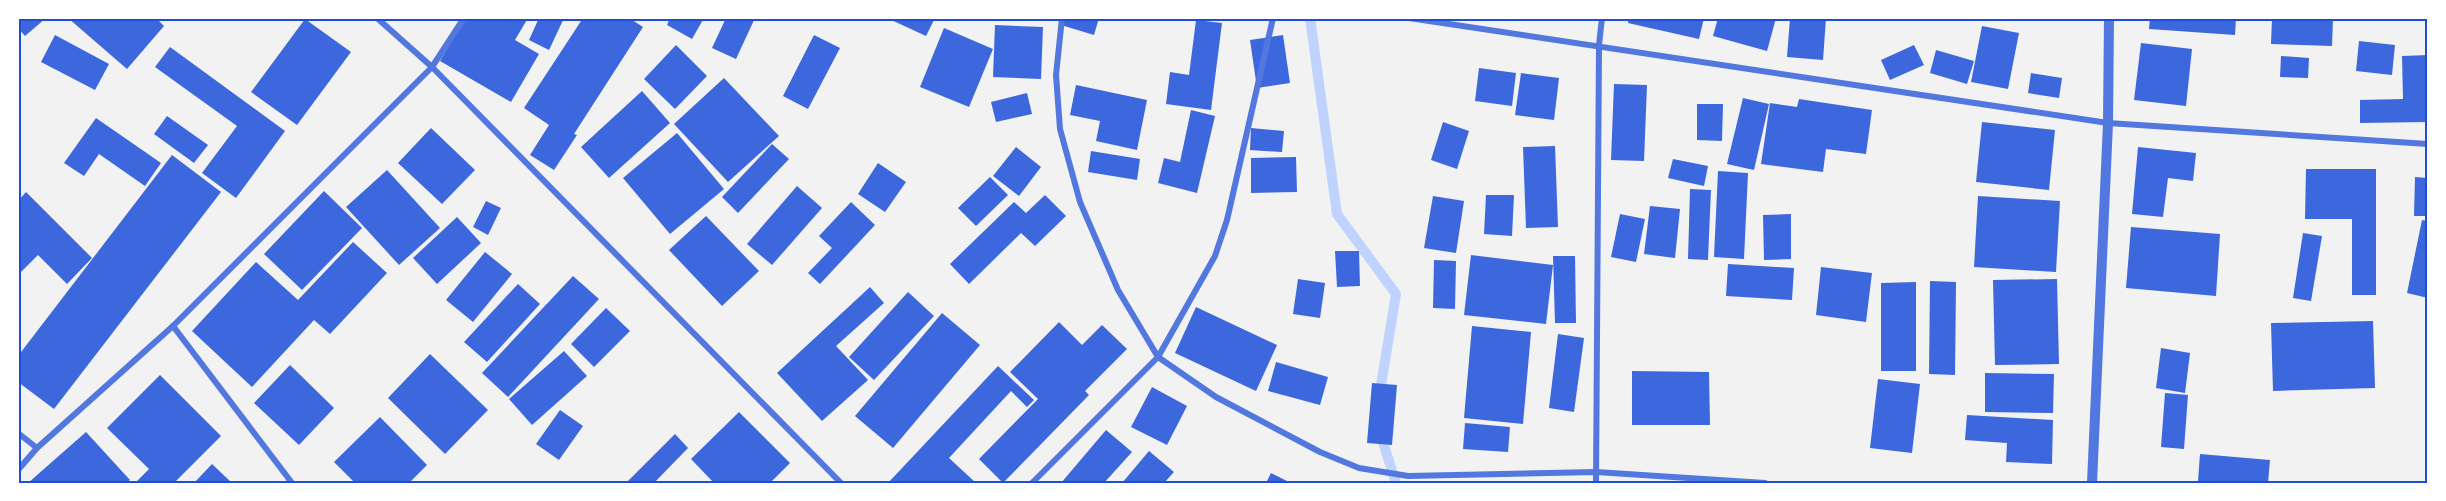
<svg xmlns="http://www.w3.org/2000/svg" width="2446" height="501" font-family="'Nunito Sans',sans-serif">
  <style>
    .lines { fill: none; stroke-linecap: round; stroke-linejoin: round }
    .stream { stroke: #bfd3fe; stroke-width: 10 }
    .building { fill: #3d67dc }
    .minor { stroke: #5277de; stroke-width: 6 }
    .tertiary { stroke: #5277de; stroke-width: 10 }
    .neatline { fill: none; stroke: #1d4ed8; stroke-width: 2 }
  </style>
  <rect width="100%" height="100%" fill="#f2f2f2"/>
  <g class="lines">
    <g class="stream">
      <path d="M 1310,18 L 1337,214 L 1396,294 L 1379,397"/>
      <path d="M 1380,433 L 1396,483"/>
    </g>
  </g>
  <g class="building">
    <path d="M 18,18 L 46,18 L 25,36 L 18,28 Z"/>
    <path d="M 68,18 L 156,18 L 164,26 L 127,69 Z"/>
    <path d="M 465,18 L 528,18 L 515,40 L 539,54 L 511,102 L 440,61 Z"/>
    <path d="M 539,18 L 564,18 L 549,50 L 529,40 Z"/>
    <path d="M 583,18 L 629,18 L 643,27 L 574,134 L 577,135 L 554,170 L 530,155 L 549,125 L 524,108 Z"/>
    <path d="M 670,18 L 704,18 L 692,39 L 667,25 Z"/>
    <path d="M 726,18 L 755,18 L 736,59 L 712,48 Z"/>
    <path d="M 887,18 L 935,18 L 926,36 Z"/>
    <path d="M 1063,18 L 1099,18 L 1094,35 L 1061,25 Z"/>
    <path d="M 1629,18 L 1704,18 L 1699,39 L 1628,23 Z"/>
    <path d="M 1718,18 L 1776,18 L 1767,51 L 1713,36 Z"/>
    <path d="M 1790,18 L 1826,18 L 1823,60 L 1787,57 Z"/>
    <path d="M 2150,18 L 2236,18 L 2235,35 L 2149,29 Z"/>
    <path d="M 2272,18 L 2333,18 L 2332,46 L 2271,44 Z"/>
    <path d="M 305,19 L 351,52 L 297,125 L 251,92 Z"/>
    <path d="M 1196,20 L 1222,23 L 1211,110 L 1166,104 L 1170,72 L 1189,75 Z"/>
    <path d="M 995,25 L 1043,27 L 1041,79 L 993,77 Z"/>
    <path d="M 1982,26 L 2019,33 L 2008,89 L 1971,82 Z"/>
    <path d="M 944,28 L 993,49 L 969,107 L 920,87 Z"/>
    <path d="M 55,35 L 109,64 L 95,90 L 41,62 Z"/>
    <path d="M 814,35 L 840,48 L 808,109 L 783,96 Z"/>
    <path d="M 1283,35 L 1290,83 L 1257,88 L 1250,40 Z"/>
    <path d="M 2359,41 L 2395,45 L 2392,75 L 2356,71 Z"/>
    <path d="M 2141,43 L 2192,49 L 2186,106 L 2134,100 Z"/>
    <path d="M 676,45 L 707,76 L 675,109 L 644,79 Z"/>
    <path d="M 1914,45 L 1924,65 L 1890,80 L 1881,60 Z"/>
    <path d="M 170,47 L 285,131 L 236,198 L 202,173 L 237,126 L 155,67 Z"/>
    <path d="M 1936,50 L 1974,61 L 1967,84 L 1930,73 Z"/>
    <path d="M 2428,55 L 2428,122 L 2360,123 L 2360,100 L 2403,99 L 2402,56 Z"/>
    <path d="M 2281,56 L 2309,58 L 2308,78 L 2280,77 Z"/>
    <path d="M 1479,68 L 1516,73 L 1512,106 L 1475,101 Z"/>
    <path d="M 1521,73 L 1559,78 L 1554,120 L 1515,115 Z"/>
    <path d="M 2031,73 L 2062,78 L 2059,98 L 2028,93 Z"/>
    <path d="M 724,78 L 779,136 L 728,182 L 674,124 Z"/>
    <path d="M 1614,84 L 1647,85 L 1644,161 L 1611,160 Z"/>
    <path d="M 1076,85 L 1147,100 L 1137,150 L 1096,141 L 1100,121 L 1070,115 Z"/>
    <path d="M 642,91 L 670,123 L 609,178 L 581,147 Z"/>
    <path d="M 1027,93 L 1032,114 L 996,122 L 991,102 Z"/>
    <path d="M 1743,98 L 1769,104 L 1754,170 L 1727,164 Z"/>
    <path d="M 1799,99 L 1872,110 L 1866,154 L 1826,149 L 1823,172 L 1761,164 L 1770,103 L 1797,107 Z"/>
    <path d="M 1697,104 L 1723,104 L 1722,141 L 1697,140 Z"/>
    <path d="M 1191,110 L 1215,116 L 1197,193 L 1158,183 L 1164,158 L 1180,162 Z"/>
    <path d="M 167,116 L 208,145 L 194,163 L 154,134 Z"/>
    <path d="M 96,118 L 161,163 L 145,186 L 99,154 L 84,176 L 64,163 Z"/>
    <path d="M 1443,122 L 1469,131 L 1457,169 L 1431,160 Z"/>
    <path d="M 1982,122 L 2055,130 L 2049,190 L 1976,182 Z"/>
    <path d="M 431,128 L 475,170 L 442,204 L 398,163 Z"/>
    <path d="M 1251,128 L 1284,131 L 1282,152 L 1250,150 Z"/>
    <path d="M 677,133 L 724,189 L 670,234 L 623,178 Z"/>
    <path d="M 772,144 L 789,159 L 738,213 L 722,197 Z"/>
    <path d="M 1555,146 L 1558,227 L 1526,228 L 1523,147 Z"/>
    <path d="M 1016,147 L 1041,167 L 1019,196 L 993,176 Z"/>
    <path d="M 2138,147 L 2196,153 L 2193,181 L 2168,178 L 2163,217 L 2132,214 Z"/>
    <path d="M 1091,151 L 1140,159 L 1137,180 L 1088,172 Z"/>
    <path d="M 172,155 L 221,192 L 54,409 L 18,382 L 18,356 Z"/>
    <path d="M 1296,157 L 1297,192 L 1251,193 L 1251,158 Z"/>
    <path d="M 1673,159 L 1708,166 L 1704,186 L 1668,178 Z"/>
    <path d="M 878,163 L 906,182 L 885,212 L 858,194 Z"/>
    <path d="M 2306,169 L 2376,169 L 2376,295 L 2352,295 L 2352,219 L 2305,219 Z"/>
    <path d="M 387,170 L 440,228 L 399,265 L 346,207 Z"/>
    <path d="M 1718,171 L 1748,173 L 1744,259 L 1714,257 Z"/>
    <path d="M 990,177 L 1008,195 L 976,226 L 958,208 Z"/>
    <path d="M 2415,177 L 2428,178 L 2428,216 L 2414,216 Z"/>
    <path d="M 797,186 L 822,208 L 772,265 L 747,244 Z"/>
    <path d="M 1690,189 L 1711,190 L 1708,260 L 1688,259 Z"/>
    <path d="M 324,191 L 362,228 L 302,290 L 264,254 Z"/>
    <path d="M 26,192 L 92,258 L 67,284 L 38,255 L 18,275 L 18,201 Z"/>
    <path d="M 1045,195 L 1066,216 L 1035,246 L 1021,233 L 969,284 L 950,264 L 1014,202 L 1026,213 Z"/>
    <path d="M 1486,195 L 1514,195 L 1512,236 L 1484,234 Z"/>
    <path d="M 1433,196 L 1464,201 L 1456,253 L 1424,248 Z"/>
    <path d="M 1978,196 L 2060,201 L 2056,272 L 1974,267 Z"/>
    <path d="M 486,201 L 501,208 L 488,235 L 473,227 Z"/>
    <path d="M 851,202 L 875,225 L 820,284 L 808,273 L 832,248 L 819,236 Z"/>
    <path d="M 1650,206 L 1680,209 L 1675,258 L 1644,254 Z"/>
    <path d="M 1620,214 L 1645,219 L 1636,262 L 1611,257 Z"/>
    <path d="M 1791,214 L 1791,259 L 1764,260 L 1763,215 Z"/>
    <path d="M 706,216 L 759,271 L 722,306 L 669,250 Z"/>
    <path d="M 457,217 L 481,243 L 437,284 L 413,258 Z"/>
    <path d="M 2422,220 L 2428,221 L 2428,298 L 2407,293 Z"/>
    <path d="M 2131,227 L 2220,234 L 2216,296 L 2126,288 Z"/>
    <path d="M 2303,233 L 2322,236 L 2311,301 L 2293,298 Z"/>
    <path d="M 353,242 L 387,273 L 330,334 L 314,320 L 252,387 L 192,331 L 256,262 L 298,300 Z"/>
    <path d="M 1335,251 L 1359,251 L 1360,286 L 1337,287 Z"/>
    <path d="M 485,252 L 512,274 L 473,322 L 446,300 Z"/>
    <path d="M 1471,255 L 1553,265 L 1546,324 L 1464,315 Z"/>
    <path d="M 1553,256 L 1575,256 L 1576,323 L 1555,323 Z"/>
    <path d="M 1434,260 L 1456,261 L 1455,309 L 1433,308 Z"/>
    <path d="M 1728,264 L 1794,268 L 1792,300 L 1726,296 Z"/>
    <path d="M 1821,267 L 1872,273 L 1866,322 L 1816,315 Z"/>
    <path d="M 573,276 L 599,299 L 508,397 L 482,373 Z"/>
    <path d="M 1298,279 L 1325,283 L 1320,318 L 1293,314 Z"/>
    <path d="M 2057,279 L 2059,364 L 1995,365 L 1993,280 Z"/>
    <path d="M 1930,281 L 1956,282 L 1955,375 L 1929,374 Z"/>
    <path d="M 1916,282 L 1916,371 L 1881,371 L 1881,283 Z"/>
    <path d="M 518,284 L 540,304 L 487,362 L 464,342 Z"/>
    <path d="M 870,287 L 884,303 L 836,346 L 868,380 L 822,421 L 777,373 Z"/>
    <path d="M 908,292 L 934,316 L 874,380 L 849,357 Z"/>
    <path d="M 1196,307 L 1277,345 L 1256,391 L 1175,353 Z"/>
    <path d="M 606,308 L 630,331 L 594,367 L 571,344 Z"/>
    <path d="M 942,313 L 980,345 L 893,448 L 855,416 Z"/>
    <path d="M 2373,321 L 2375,388 L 2273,391 L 2271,323 Z"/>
    <path d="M 1059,322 L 1082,345 L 1102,325 L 1127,349 L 1085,391 L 1089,395 L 1003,483 L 979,459 L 1038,399 L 1010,372 Z"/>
    <path d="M 1472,326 L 1531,332 L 1523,424 L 1464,418 Z"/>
    <path d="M 1558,334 L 1584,338 L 1574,412 L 1549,408 Z"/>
    <path d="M 2161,348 L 2190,353 L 2185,393 L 2156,388 Z"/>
    <path d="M 564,351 L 587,376 L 532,425 L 509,399 Z"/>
    <path d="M 430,354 L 488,410 L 445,454 L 388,398 Z"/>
    <path d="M 1276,362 L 1328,377 L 1320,405 L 1268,391 Z"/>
    <path d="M 290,365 L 334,408 L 299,445 L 254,403 Z"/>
    <path d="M 998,366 L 1034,400 L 1027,407 L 1011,391 L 949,458 L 976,483 L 888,483 Z"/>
    <path d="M 1632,371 L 1709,372 L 1710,425 L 1632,425 Z"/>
    <path d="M 1985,373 L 2054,374 L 2053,413 L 1985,412 Z"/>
    <path d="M 160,375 L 221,436 L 174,483 L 135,483 L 149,469 L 107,428 Z"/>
    <path d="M 1878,379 L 1920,384 L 1912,453 L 1870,448 Z"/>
    <path d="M 1372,383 L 1397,385 L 1392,445 L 1367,443 Z"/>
    <path d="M 1152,387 L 1187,406 L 1167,445 L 1131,427 Z"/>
    <path d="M 2165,393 L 2188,395 L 2184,449 L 2161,447 Z"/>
    <path d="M 560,410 L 583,426 L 559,460 L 536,444 Z"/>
    <path d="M 739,412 L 790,463 L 770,483 L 714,483 L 691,459 Z"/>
    <path d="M 1967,415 L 2053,420 L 2052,464 L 2006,462 L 2007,443 L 1965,440 Z"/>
    <path d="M 380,417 L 427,465 L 409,483 L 355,483 L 334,462 Z"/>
    <path d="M 1465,423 L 1510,427 L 1508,452 L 1463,449 Z"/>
    <path d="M 1106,430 L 1132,452 L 1104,483 L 1061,483 Z"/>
    <path d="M 86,432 L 130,480 L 126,483 L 28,483 Z"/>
    <path d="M 675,434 L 688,448 L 654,483 L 626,483 Z"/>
    <path d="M 1149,451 L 1174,472 L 1164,483 L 1122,483 Z"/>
    <path d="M 2200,454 L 2270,460 L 2268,483 L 2198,481 Z"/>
    <path d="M 212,464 L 232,483 L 194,483 Z"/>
    <path d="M 1271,473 L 1291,483 L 1266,483 Z"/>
  </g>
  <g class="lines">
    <g class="minor">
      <path d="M 377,18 L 432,67 L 841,483"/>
      <path d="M 1062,18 L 1056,75 L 1060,129 L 1080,202 L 1118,290 L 1158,357 L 1216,397 L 1320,452 L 1359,468 L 1408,476 L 1596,472 L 1765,483"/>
      <path d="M 1409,18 L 2108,123 L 2428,144"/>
      <path d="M 173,326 L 292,483"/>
      <path d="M 18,433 L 37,448"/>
      <path d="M 18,470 L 37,448 L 173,326 L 432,67 L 464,18"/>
      <path d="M 1032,483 L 1158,357 L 1215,256 L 1227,220 L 1273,18"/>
      <path d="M 1596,483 L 1599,45 L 1602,18"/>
    </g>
    <path class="tertiary" d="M 2092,483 L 2108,123 L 2109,18"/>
  </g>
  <rect width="2446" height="501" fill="none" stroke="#ffffff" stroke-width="39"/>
  <rect x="20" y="20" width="2406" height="462" class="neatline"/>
</svg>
